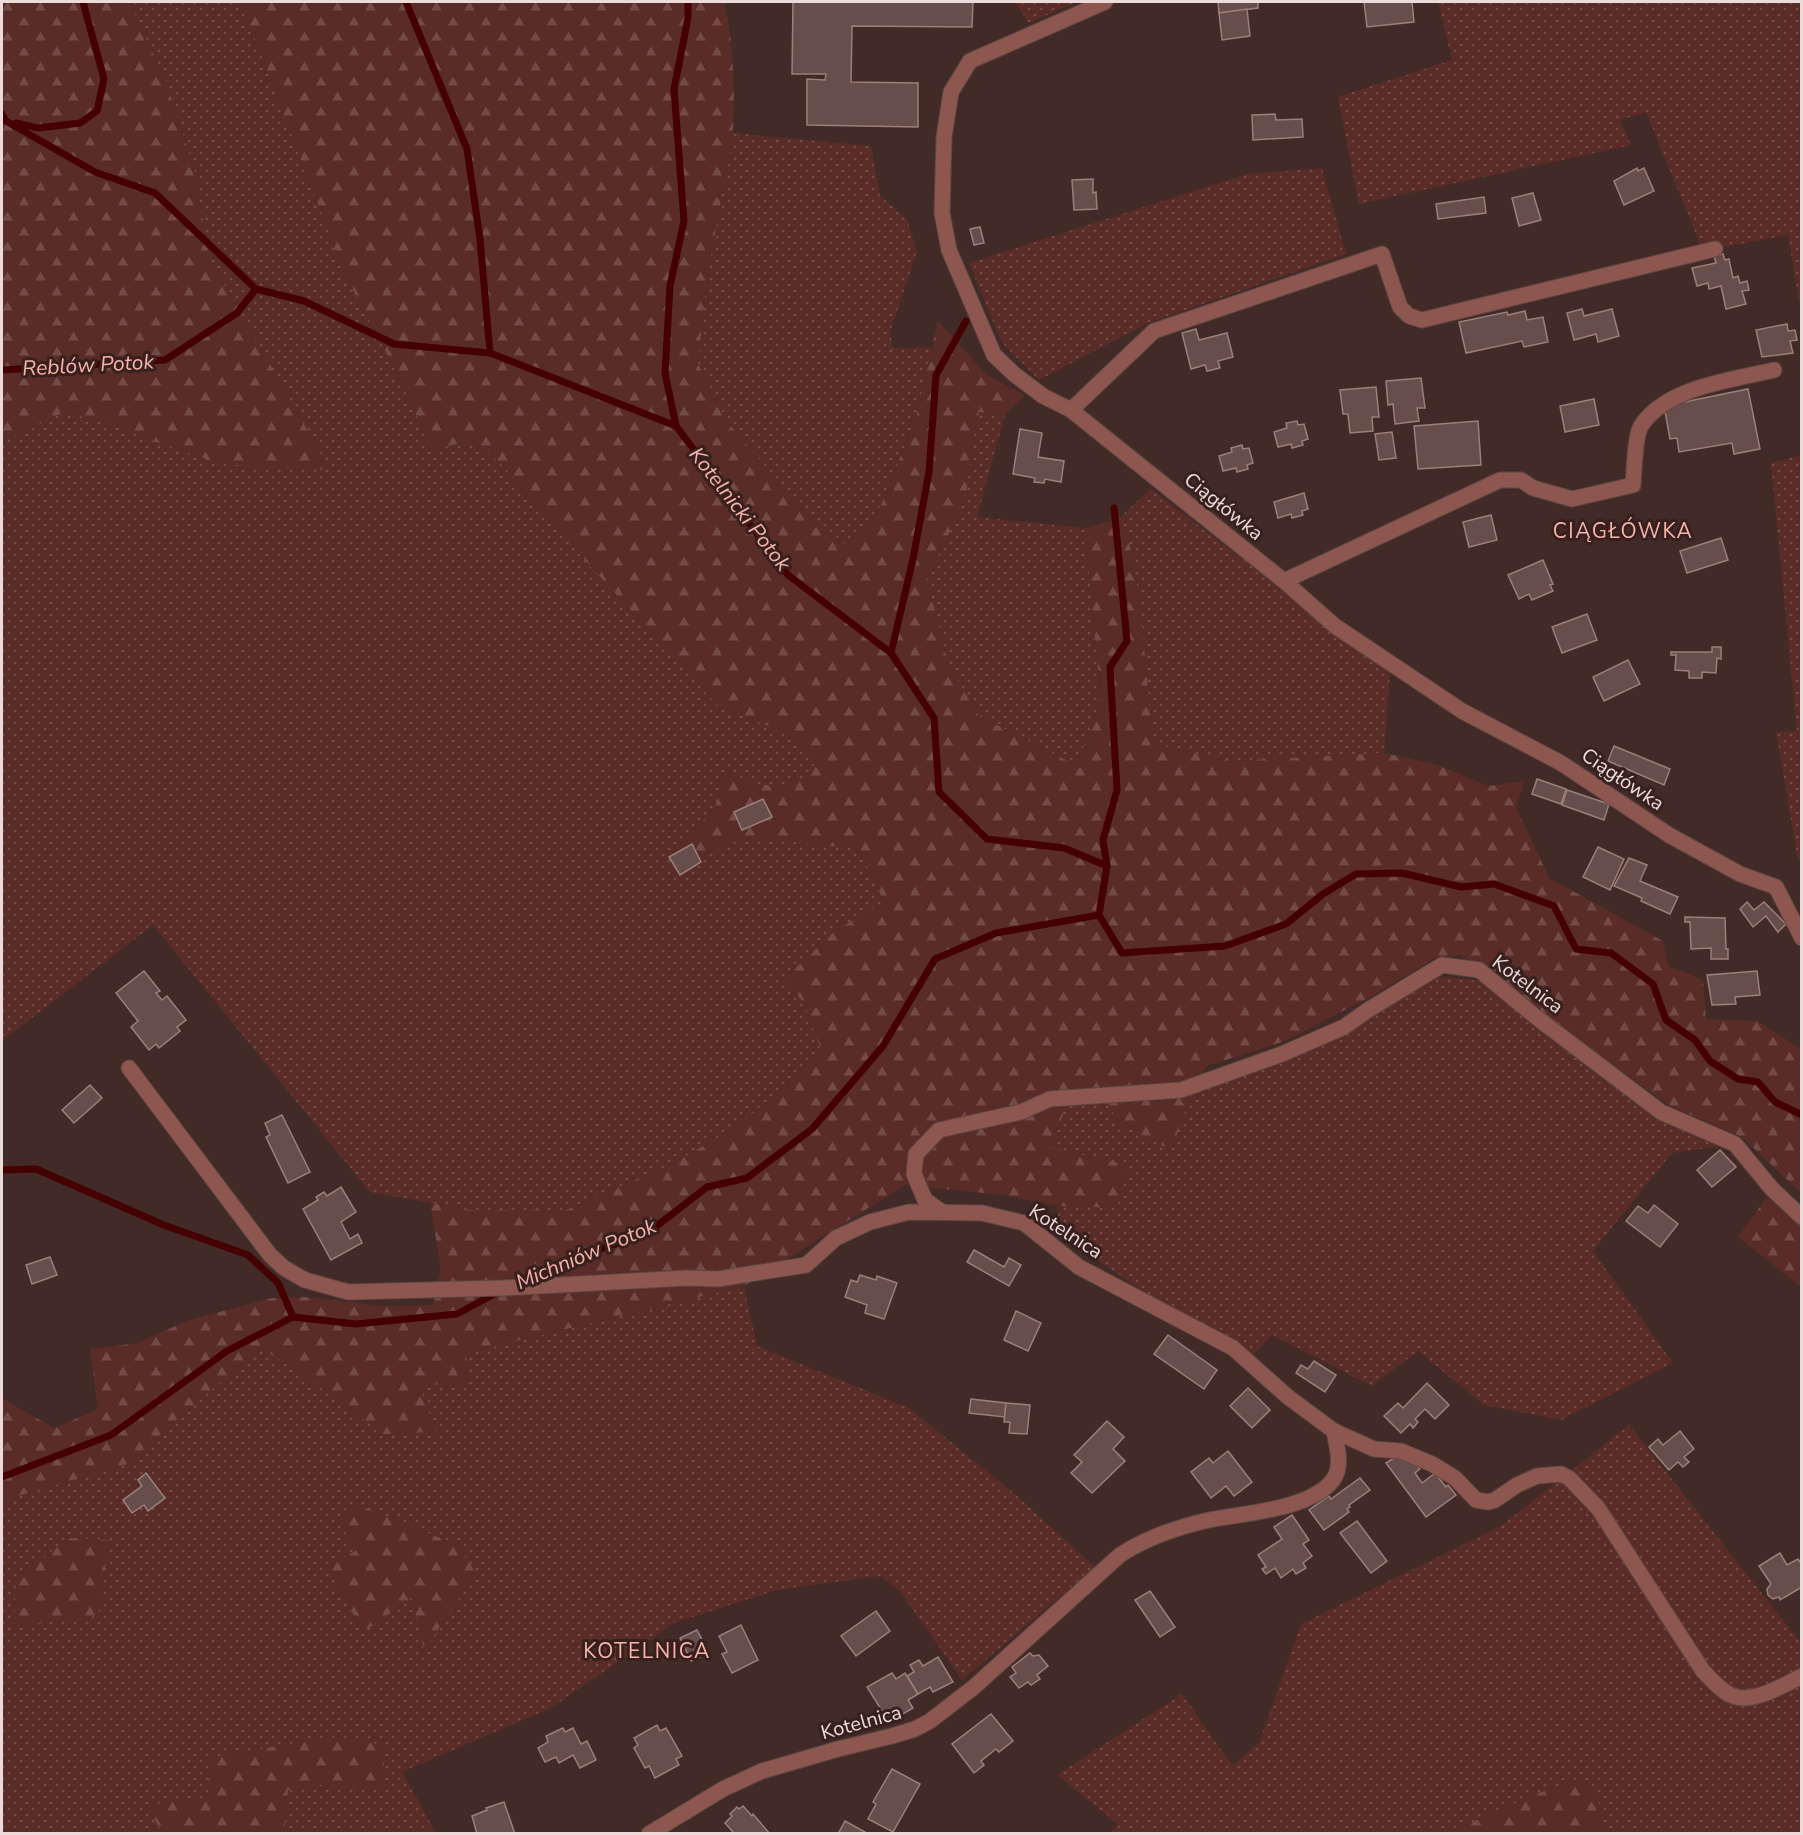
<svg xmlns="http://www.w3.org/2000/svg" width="1803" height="1835" font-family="'Nunito Sans',sans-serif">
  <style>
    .grass { fill: url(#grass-dots); fill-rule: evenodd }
    .forest { fill: url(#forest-firs) }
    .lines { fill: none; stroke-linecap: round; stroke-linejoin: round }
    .stream { stroke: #450001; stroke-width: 7 }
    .building { fill: #684e4b; stroke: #9b7f7b; stroke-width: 1.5 }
    .minor-casing { stroke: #5d4643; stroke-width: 17 }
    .minor { stroke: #8d5750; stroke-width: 15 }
    .labels { text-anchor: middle; stroke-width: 6; stroke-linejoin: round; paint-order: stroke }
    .street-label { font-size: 20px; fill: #ebdbd9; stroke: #37201e }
    .water-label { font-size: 21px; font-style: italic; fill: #f6b3aa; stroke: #37201e }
    .neighbourhood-label { font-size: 21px; letter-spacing: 1.5px; fill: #f8b5ac; stroke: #37201e }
  </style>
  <defs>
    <pattern id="grass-dots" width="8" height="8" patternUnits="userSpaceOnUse" patternTransform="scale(1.5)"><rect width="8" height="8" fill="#5a2c27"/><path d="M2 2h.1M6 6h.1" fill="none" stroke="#724a46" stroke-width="1.8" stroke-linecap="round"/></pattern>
    <pattern id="forest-firs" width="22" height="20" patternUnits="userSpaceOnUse" patternTransform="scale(1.5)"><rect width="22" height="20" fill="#5a2c27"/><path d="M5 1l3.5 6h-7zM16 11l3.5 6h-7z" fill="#724a46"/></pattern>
  </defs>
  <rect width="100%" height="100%" fill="#422a27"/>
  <g class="grass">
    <path d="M 129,2 L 241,2 L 345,275 L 398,375 L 432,449 L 475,441 L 504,467 L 551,523 L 718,706 L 781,731 L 816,763 L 809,775 L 787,786 L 750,784 L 726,768 L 715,808 L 689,835 L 701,857 L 747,837 L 859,849 L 884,902 L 804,1003 L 821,1050 L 787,1083 L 741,1124 L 672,1164 L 566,1210 L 470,1210 L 370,1192 L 153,925 L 2,1041 L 2,438 L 17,435 L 64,412 L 112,424 L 150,440 L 329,470 L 209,257 L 194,168 L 165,79 Z"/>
    <path d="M 1015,2 L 1077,2 L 1029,23 Z"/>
    <path d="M 1438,2 L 1801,2 L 1801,314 L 1788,235 L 1703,251 L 1646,112 L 1620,120 L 1631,145 L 1359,204 L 1338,97 L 1452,60 Z"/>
    <path d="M 733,133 L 871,146 L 880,196 L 907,219 L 917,252 L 890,332 L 893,348 L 933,347 L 916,417 L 881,505 L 850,549 L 797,504 L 725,419 L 698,363 L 707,278 Z"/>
    <path d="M 1322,168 L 1346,254 L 1148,323 L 1039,380 L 1002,343 L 969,263 L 1247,174 Z"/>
    <path d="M 979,412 L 1005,415 L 977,517 L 1085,528 L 1101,702 L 1076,765 L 979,716 L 949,667 L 927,579 L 966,498 L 971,449 Z"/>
    <path d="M 1801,455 L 1802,455 L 1801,860 L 1798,860 L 1776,732 L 1797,731 L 1771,463 Z"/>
    <path d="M 1151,489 L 1390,672 L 1384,753 L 1231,761 L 1153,744 L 1140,603 L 1130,546 L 1119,518 Z"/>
    <path d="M 1438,976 L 1482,981 L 1652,1115 L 1723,1146 L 1672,1153 L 1593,1251 L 1673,1363 L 1561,1420 L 1484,1405 L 1418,1351 L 1372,1386 L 1272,1335 L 1252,1356 L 1226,1336 L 1146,1293 L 1060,1235 L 1057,1206 L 1117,1208 L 1051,1148 L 1067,1104 L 1195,1085 L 1255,1072 L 1346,1032 Z"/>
    <path d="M 744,1286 L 757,1346 L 909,1408 L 1016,1495 L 1095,1567 L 962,1680 L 900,1591 L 880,1576 L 776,1590 L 674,1623 L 551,1708 L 402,1772 L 436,1833 L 2,1833 L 2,1505 L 21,1495 L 127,1464 L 260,1347 L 306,1377 L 435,1431 L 419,1385 L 466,1353 ZM 357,1550 L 476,1574 L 412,1597 L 362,1631 L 327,1567 Z"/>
    <path d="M 1629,1425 L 1801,1643 L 1801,1833 L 1601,1833 L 1601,1806 L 1580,1779 L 1541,1792 L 1448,1833 L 1110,1833 L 1118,1824 L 1057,1775 L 1182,1694 L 1232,1765 L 1259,1743 L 1301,1624 L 1501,1526 Z"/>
  </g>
  <g class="forest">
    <path d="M 2,2 L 129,2 L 165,79 L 194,168 L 209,257 L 330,470 L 221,464 L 150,440 L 112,424 L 64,412 L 17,435 L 2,438 Z"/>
    <path d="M 241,2 L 724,2 C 734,43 735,90 733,133 L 707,278 L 698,363 L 725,419 L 797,504 L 850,549 L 881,505 L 916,417 L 938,321 L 987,375 L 1024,395 L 1005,415 L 979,412 L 971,449 L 966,498 L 927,579 L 949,667 L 979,716 L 1076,765 L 1101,702 L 1085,528 L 1119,518 L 1130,546 L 1140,603 L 1153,744 L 1231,761 L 1384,753 L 1438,765 L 1488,786 L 1524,781 L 1516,807 L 1549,878 L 1663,941 L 1668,966 L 1703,980 L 1706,1019 L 1757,1021 L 1801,1049 L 1801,1193 L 1742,1137 L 1670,1106 L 1461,955 L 1435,958 L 1370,997 L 1285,1041 L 1207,1066 L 1195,1085 L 1171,1150 L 1117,1122 L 1104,1093 L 1067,1104 L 1051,1148 L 1128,1165 L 1117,1208 L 1057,1206 L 1003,1195 L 905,1185 L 744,1286 L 466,1353 L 470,1384 L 419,1385 L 436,1432 L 383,1434 L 306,1377 L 260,1347 L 127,1464 L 21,1495 L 2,1505 L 2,1397 L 8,1402 L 55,1428 L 98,1409 L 90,1349 L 137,1343 L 189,1320 L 272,1298 L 306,1297 L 385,1306 L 433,1305 L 441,1269 L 430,1203 L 470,1210 L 566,1210 L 672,1164 L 741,1124 L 787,1083 L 821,1050 L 804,1003 L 784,979 L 835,931 L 884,902 L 859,849 L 747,837 L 701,857 L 674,854 L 689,835 L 715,808 L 726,768 L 750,784 L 787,786 L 809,775 L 815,763 L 781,731 L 718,706 L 551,523 L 504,467 L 475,441 L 432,449 L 398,375 L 345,275 Z"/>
    <path d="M 1767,1197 L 1801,1226 L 1801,1287 L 1738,1237 Z"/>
    <path d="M 354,1503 L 458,1545 L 476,1574 L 424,1650 L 412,1598 L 363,1632 L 327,1567 L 357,1550 L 336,1519 Z"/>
    <path d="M 67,1538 L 109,1540 L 98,1616 L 14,1626 L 16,1582 Z"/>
    <path d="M 328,1737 L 384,1745 L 384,1790 L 320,1785 L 288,1790 L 284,1833 L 162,1833 L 147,1805 L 208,1797 L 210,1758 Z"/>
    <path d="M 1580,1779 L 1601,1806 L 1601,1833 L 1448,1833 L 1541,1792 Z"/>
  </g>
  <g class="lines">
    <g class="stream">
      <path d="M 406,2 L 467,149 L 480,239 L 490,353"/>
      <path d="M 2,114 L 6,121 L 95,172 L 155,193 L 256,289 L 304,301 L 394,344 L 490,353 L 676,426 L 788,575 L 891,653 L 934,718 L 939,792 L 987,839 L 1064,848 L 1107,866 L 1099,915 L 1122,953 L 1225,946 L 1286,924 L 1323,894 L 1356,874 L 1402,873 L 1461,887 L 1494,884 L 1554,906 L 1576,949 L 1611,953 L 1653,984 L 1666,1020 L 1695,1040 L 1710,1061 L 1738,1079 L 1758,1082 L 1775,1102 L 1802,1115"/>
      <path d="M 16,123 L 38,128 L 80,123 L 97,111 L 104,79 L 83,2"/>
      <path d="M 2,370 L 165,360 L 237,313 L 256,289"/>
      <path d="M 676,426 L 665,373 L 670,286 L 684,221 L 674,89 L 688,18 L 688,2"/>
      <path d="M 891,653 L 913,559 L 929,472 L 936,375 L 966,321"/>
      <path d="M 1107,866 L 1103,840 L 1117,790 L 1110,667 L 1127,641 L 1114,508"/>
      <path d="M 2,1170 L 36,1169 L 164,1225 L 248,1255 L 278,1283 L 293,1317"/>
      <path d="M 516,1283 L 539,1271 L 649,1232 L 707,1187 L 747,1178 L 812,1129 L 883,1046 L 935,959 L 996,933 L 1099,915"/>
      <path d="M 2,1477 L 111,1435 L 227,1351 L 293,1317 L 356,1324 L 457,1314 L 498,1292"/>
    </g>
  </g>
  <g class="building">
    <path d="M 793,2 L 973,2 L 972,27 L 852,26 L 851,82 L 918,83 L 918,127 L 807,125 L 807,79 L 825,80 L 826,74 L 792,74 Z"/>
    <path d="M 1218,2 L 1258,2 L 1258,8 L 1219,13 Z"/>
    <path d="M 1364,2 L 1412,2 L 1414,22 L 1367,27 Z"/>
    <path d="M 1247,9 L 1250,36 L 1222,40 L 1219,13 Z"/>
    <path d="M 1275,114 L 1276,120 L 1302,119 L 1303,137 L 1253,140 L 1252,115 Z"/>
    <path d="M 1637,168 L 1638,171 L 1644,168 L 1654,191 L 1624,205 L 1614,181 Z"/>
    <path d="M 1093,179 L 1093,193 L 1096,192 L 1097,209 L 1074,210 L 1072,180 Z"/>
    <path d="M 1533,193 L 1541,220 L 1519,226 L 1512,198 Z"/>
    <path d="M 1484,197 L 1486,213 L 1438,219 L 1436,204 Z"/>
    <path d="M 980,227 L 984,243 L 974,245 L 970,229 Z"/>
    <path d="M 1723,254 L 1725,260 L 1729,259 L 1733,278 L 1738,276 L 1740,283 L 1747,281 L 1749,290 L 1742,291 L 1746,304 L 1726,309 L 1721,286 L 1709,289 L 1708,283 L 1697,286 L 1692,268 L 1716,263 L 1714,256 Z"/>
    <path d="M 1582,309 L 1584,316 L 1612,309 L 1619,336 L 1598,342 L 1596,334 L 1574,340 L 1567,313 Z"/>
    <path d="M 1525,311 L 1527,320 L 1543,317 L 1548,342 L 1524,347 L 1522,341 L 1466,353 L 1459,322 L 1507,312 L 1508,315 Z"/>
    <path d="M 1787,324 L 1788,331 L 1795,330 L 1797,340 L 1790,341 L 1793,353 L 1762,357 L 1756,330 Z"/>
    <path d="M 1196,329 L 1199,340 L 1227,333 L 1233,357 L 1218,361 L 1220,368 L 1207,371 L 1205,365 L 1191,369 L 1182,333 Z"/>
    <path d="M 1421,378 L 1425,408 L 1417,408 L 1419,421 L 1395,424 L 1393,404 L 1388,405 L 1386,381 Z"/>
    <path d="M 1376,387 L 1379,417 L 1372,417 L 1373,431 L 1350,433 L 1348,414 L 1343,414 L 1340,390 Z"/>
    <path d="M 1748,389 L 1760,449 L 1734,454 L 1732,443 L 1679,452 L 1677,438 L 1670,439 L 1664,406 Z"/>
    <path d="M 1594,399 L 1599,425 L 1565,432 L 1560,406 Z"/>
    <path d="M 1297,421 L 1298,425 L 1304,424 L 1308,439 L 1302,441 L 1303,445 L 1292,448 L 1291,444 L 1278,447 L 1274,432 L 1287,428 L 1286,423 Z"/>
    <path d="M 1478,421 L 1481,465 L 1418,469 L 1414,426 Z"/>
    <path d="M 1020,429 L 1042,433 L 1038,457 L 1064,461 L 1061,482 L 1045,479 L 1044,483 L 1034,482 L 1035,478 L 1013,474 Z"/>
    <path d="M 1392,432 L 1396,458 L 1379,460 L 1375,434 Z"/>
    <path d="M 1242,445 L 1243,449 L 1249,448 L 1253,463 L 1247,465 L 1248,469 L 1237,472 L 1236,468 L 1223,471 L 1219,456 L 1232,452 L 1231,448 Z"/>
    <path d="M 1304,493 L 1308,509 L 1302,511 L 1303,515 L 1292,518 L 1291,514 L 1278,518 L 1274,502 Z"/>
    <path d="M 1491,515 L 1497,540 L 1469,547 L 1463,522 Z"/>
    <path d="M 1721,538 L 1728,560 L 1687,573 L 1680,551 Z"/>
    <path d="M 1543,560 L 1553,584 L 1550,585 L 1553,591 L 1532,600 L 1529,594 L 1519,599 L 1508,575 Z"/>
    <path d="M 1587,614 L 1597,640 L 1562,653 L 1552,627 Z"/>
    <path d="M 1712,647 L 1721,647 L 1721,659 L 1717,658 L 1716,673 L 1702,672 L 1702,678 L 1689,678 L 1689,671 L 1675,670 L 1676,655 L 1671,655 L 1671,652 L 1712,652 Z"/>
    <path d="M 1628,660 L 1640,684 L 1604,701 L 1593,677 Z"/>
    <path d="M 1614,746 L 1670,769 L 1664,785 L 1608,761 Z"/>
    <path d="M 1537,779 L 1566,789 L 1561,804 L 1532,794 Z"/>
    <path d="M 1567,790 L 1609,804 L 1604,820 L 1562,805 Z"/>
    <path d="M 763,799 L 772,817 L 742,830 L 734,812 Z"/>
    <path d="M 692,844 L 701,862 L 680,875 L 669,857 Z"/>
    <path d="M 1598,847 L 1624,859 L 1610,890 L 1583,877 Z"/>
    <path d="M 1629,858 L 1647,865 L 1640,881 L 1678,897 L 1670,914 L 1641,901 L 1642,898 L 1614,886 Z"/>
    <path d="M 1747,902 L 1754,910 L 1764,902 L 1786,924 L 1778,932 L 1766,916 L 1753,927 L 1740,909 Z"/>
    <path d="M 1685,917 L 1725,918 L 1726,949 L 1728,949 L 1728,959 L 1711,959 L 1711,948 L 1691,949 L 1690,922 L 1685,922 Z"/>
    <path d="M 144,971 L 160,991 L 156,993 L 162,1000 L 167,996 L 186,1020 L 177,1027 L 180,1031 L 159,1048 L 156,1044 L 149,1050 L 131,1027 L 138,1021 L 116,993 Z"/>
    <path d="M 1757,971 L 1760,995 L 1735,997 L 1736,1004 L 1712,1005 L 1707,975 Z"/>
    <path d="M 90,1085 L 102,1098 L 74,1123 L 62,1110 Z"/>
    <path d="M 282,1115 L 310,1172 L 288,1183 L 266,1137 L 270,1135 L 265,1123 Z"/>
    <path d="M 1720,1150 L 1736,1167 L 1712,1187 L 1697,1170 Z"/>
    <path d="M 341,1187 L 356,1212 L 341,1222 L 350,1239 L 358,1234 L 362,1243 L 331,1260 L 303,1209 L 318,1200 L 316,1197 L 324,1192 L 327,1196 Z"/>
    <path d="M 1654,1205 L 1678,1224 L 1660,1247 L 1626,1221 L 1638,1206 L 1648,1213 Z"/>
    <path d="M 974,1250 L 1004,1267 L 1009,1258 L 1021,1265 L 1009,1286 L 967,1262 Z"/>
    <path d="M 50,1257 L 57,1275 L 32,1284 L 26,1265 Z"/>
    <path d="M 860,1275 L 876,1280 L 877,1276 L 897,1283 L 884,1319 L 865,1313 L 867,1305 L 845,1297 L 851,1280 L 857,1282 Z"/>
    <path d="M 1016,1311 L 1041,1323 L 1028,1351 L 1004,1340 Z"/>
    <path d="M 1168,1335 L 1217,1370 L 1204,1389 L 1154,1354 Z"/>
    <path d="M 1314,1361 L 1336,1375 L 1325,1392 L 1296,1373 L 1301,1365 L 1308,1369 Z"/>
    <path d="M 1427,1383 L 1449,1405 L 1435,1419 L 1425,1409 L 1415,1419 L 1418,1422 L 1413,1428 L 1410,1424 L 1401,1433 L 1384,1416 L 1398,1403 L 1403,1408 Z"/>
    <path d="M 1248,1388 L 1270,1410 L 1252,1428 L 1230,1406 Z"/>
    <path d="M 971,1399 L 1006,1403 L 1005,1417 L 969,1413 Z"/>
    <path d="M 1006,1403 L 1030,1405 L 1027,1434 L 1009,1433 L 1010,1422 L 1004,1422 Z"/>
    <path d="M 1107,1421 L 1124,1437 L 1113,1449 L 1125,1461 L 1092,1493 L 1071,1473 L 1082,1462 L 1074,1455 Z"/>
    <path d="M 1680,1431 L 1694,1449 L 1684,1457 L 1689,1462 L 1683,1467 L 1678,1462 L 1669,1470 L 1649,1447 L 1658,1439 L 1663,1445 Z"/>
    <path d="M 1228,1451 L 1252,1482 L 1234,1496 L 1226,1486 L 1211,1498 L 1191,1472 L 1209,1458 L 1213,1463 Z"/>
    <path d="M 1397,1456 L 1411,1458 L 1420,1469 L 1415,1473 L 1422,1483 L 1435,1473 L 1446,1487 L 1448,1485 L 1456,1495 L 1426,1517 L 1386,1463 Z"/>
    <path d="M 146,1473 L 165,1498 L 148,1511 L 144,1505 L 132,1513 L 123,1500 L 142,1486 L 138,1480 Z"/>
    <path d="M 1360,1478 L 1370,1490 L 1349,1505 L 1350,1507 L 1347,1509 L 1349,1512 L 1324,1530 L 1309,1510 L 1329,1496 L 1331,1499 Z"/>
    <path d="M 1292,1515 L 1309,1540 L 1303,1544 L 1312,1556 L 1303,1563 L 1306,1568 L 1296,1574 L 1293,1569 L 1281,1578 L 1275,1568 L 1266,1574 L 1262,1569 L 1266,1567 L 1258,1555 L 1282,1539 L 1274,1527 Z"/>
    <path d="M 1357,1521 L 1387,1561 L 1371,1573 L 1340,1533 Z"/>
    <path d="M 1780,1553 L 1787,1565 L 1798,1559 L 1802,1565 L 1802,1587 L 1780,1600 L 1779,1597 L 1773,1599 L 1768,1595 L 1767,1589 L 1771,1584 L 1759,1566 Z"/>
    <path d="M 1150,1591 L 1175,1627 L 1160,1637 L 1135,1600 Z"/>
    <path d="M 876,1611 L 890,1631 L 856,1656 L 841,1636 Z"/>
    <path d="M 741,1625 L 758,1660 L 732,1673 L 722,1654 L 727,1652 L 719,1636 Z"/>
    <path d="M 697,1630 L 709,1653 L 691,1661 L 680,1638 Z"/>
    <path d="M 1030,1653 L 1033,1656 L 1039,1655 L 1048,1666 L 1037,1675 L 1040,1679 L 1031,1685 L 1028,1682 L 1019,1688 L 1010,1677 L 1016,1673 L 1012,1667 Z"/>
    <path d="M 938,1657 L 953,1682 L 933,1692 L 930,1687 L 918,1694 L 907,1676 L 914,1672 L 910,1665 L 919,1660 L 923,1666 Z"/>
    <path d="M 892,1673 L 896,1679 L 905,1673 L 918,1694 L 908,1700 L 913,1708 L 889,1722 L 867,1687 Z"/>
    <path d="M 991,1714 L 1013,1741 L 999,1752 L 996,1749 L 981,1761 L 984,1765 L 974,1773 L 952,1744 Z"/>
    <path d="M 657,1725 L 660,1731 L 666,1728 L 682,1756 L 676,1759 L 679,1765 L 655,1778 L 649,1766 L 645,1768 L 634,1748 L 638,1745 L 634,1738 Z"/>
    <path d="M 563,1728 L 565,1732 L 573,1728 L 581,1744 L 587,1741 L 596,1760 L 580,1768 L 573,1755 L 559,1763 L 556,1757 L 545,1762 L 538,1748 L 548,1742 L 546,1736 Z"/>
    <path d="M 892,1769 L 920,1784 L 893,1832 L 868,1819 L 876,1804 L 873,1802 Z"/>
    <path d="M 504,1802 L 515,1834 L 477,1834 L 472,1816 L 487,1810 L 486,1808 Z"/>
    <path d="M 743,1806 L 752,1816 L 753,1814 L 770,1834 L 731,1834 L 733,1832 L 725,1823 L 732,1816 L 730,1814 L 737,1807 L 739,1809 Z"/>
    <path d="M 845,1821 L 865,1832 L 864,1834 L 838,1834 Z"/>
  </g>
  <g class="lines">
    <defs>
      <g id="minor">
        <path d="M 1105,2 L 970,61 L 951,92 L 944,137 L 942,213 L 949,250 L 994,355 L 1014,374 L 1043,396 L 1071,410 L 1284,581 L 1335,626 L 1462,711 L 1561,763 L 1669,835 L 1740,874 L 1776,887 L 1802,938"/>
        <path d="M 1071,410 L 1154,331 L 1382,254 L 1400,307 L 1409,316 L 1422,320 L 1715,249"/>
        <path d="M 1284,581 L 1500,480 L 1521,480 L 1533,488 L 1572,499 L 1633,485 C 1634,473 1635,435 1641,426 C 1666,387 1732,380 1774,370"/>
        <path d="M 129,1068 L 270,1255 L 284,1268 L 305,1280 L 348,1292 L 503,1288 L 687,1278 L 718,1279 L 806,1265 L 836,1238 L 870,1222 L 909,1212 L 982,1213 L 1024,1223 L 1079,1267 L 1233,1348 L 1288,1397 L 1334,1431 L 1374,1449 L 1401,1451 L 1432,1464 L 1455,1478 L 1476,1500 L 1488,1502 L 1495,1500 L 1517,1485 L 1537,1476 L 1561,1474 L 1569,1478 L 1598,1508 L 1703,1671 C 1712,1680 1722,1692 1733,1696 C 1753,1704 1784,1685 1802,1676"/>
        <path d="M 942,1212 L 925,1200 L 914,1174 L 916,1154 L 939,1130 L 1021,1112 L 1050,1099 L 1181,1090 L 1282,1054 L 1344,1027 L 1368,1010 L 1442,965 L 1479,970 L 1536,1017 L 1661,1112 L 1735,1144 L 1772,1189 L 1802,1217"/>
        <path d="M 649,1834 L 723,1789 L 762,1771 L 838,1749 L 892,1736 L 915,1729 L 930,1721 L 974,1687 L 1120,1555 C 1146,1538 1178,1527 1209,1520 C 1243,1513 1310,1510 1333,1480 C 1343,1466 1337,1447 1334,1431"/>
      </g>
    </defs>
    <use href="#minor" class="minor-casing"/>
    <use href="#minor" class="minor"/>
  </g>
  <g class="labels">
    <g class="street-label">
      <text transform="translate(1224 506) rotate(39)" y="7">Ciągłówka</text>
      <text transform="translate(1623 779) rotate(34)" y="7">Ciągłówka</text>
      <text transform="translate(1528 984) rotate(37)" y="7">Kotelnica</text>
      <text transform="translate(1066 1231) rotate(33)" y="7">Kotelnica</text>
      <text transform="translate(861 1722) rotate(-15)" y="7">Kotelnica</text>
    </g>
    <g class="water-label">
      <text transform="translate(88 365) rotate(-3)" y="7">Reblów Potok</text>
      <text transform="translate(740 509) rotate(52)" y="7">Kotelnicki Potok</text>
      <text transform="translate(586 1254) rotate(-23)" y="7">Michniów Potok</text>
    </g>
    <g class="neighbourhood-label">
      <text x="1623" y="538">CIĄGŁÓWKA</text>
      <text x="647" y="1658">KOTELNICA</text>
    </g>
  </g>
  <rect width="1803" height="1835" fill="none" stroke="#ebdbd9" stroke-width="6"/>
</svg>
